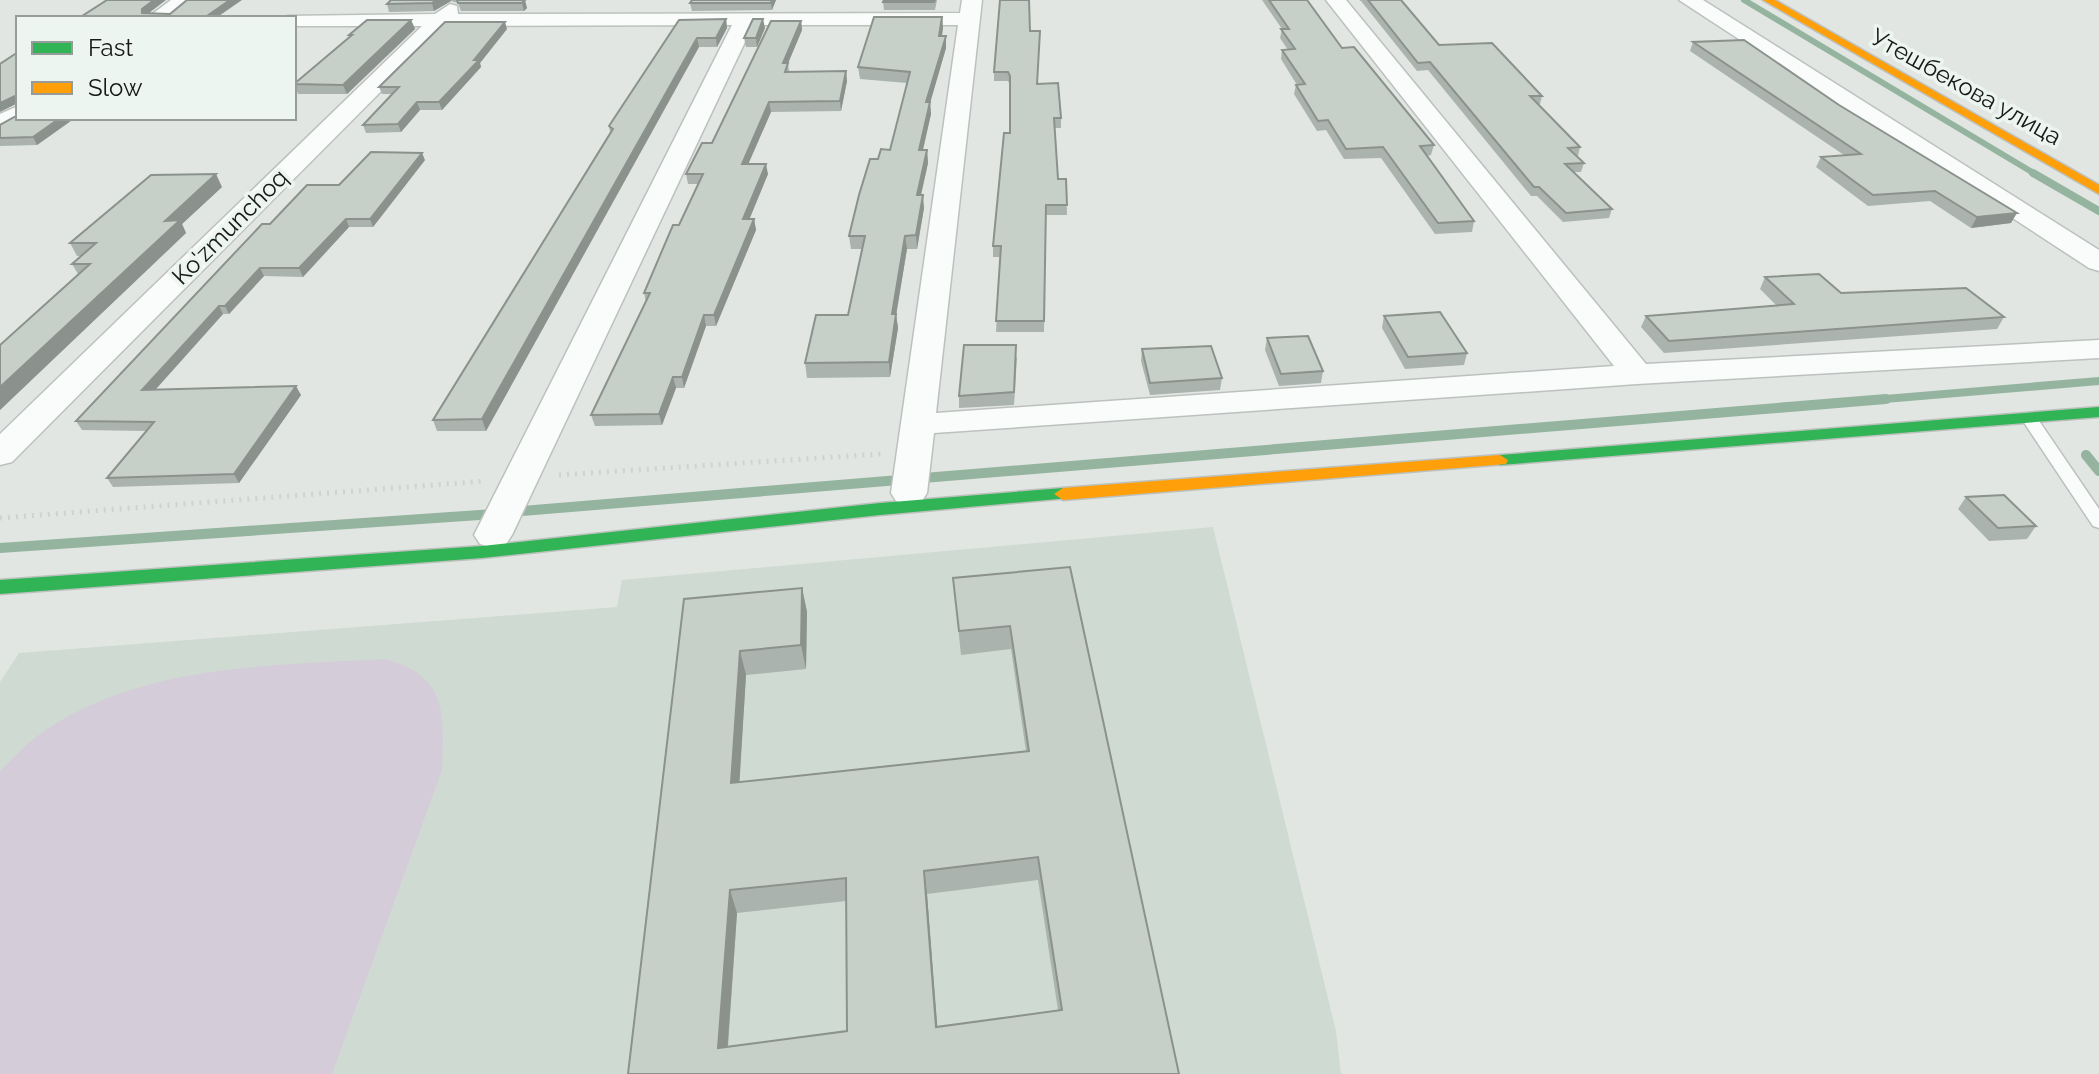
<svg xmlns="http://www.w3.org/2000/svg" width="2099" height="1074" font-family="Raleway,sans-serif">
  <style>
    .built { fill: #cfdad2 }
    .green { fill: #d5ccd9 }
    .lines { fill: none; stroke-linecap: round; stroke-linejoin: round }
    .stream-far2 { stroke: #95b49f; stroke-width: 6 }
    .stream-far1 { stroke: #95b49f; stroke-width: 8 }
    .stream { stroke: #95b49f; stroke-width: 10 }
    .lane-casing { stroke: #bdc1be; stroke-width: 3 }
    .street-casing { stroke: #bdc1be; stroke-width: 3 }
    .fast-casing { stroke: #bdc1be; stroke-width: 3 }
    .slow-casing { stroke: #bdc1be; stroke-width: 3 }
    .path { stroke: #d0d1d0; stroke-width: 5; stroke-dasharray: 2 6; stroke-linecap: butt }
    .lane { fill: #fafbfb; fill-rule: evenodd }
    .street { fill: #fafbfb; fill-rule: evenodd }
    .fast { fill: #30b455; fill-rule: evenodd }
    .slow { fill: #ff9f0a; fill-rule: evenodd }
    .wall { fill: #aab3ad; fill-rule: evenodd }
    .shaded-wall { fill: #8b928d }
    .building { fill: #c6d0c9; stroke: #8b928d; stroke-width: 2; fill-rule: evenodd }
    .labels { text-anchor: middle; stroke-width: 7; stroke-linejoin: round; paint-order: stroke }
    .far-street-label { font-size: 24px; fill: #161916; stroke: #ecf5ef }
  </style>
  <rect width="100%" height="100%" fill="#e1e6e2"/>
  <path class="built" d="M 1213,527 L 1336,1031 L 1341,1074 L 0,1074 L 0,682 L 19,653 L 617,607 L 622,580 Z"/>
  <path class="green" d="M 385,659 C 448,676 444,713 442,770 L 332,1074 L 0,1074 L 0,771 C 12,760 23,747 36,737 C 135,664 267,666 385,659 Z"/>
  <g class="lines">
    <path class="stream-far2" d="M 1744,0 L 2037,175"/>
    <g class="stream-far1">
      <path d="M 2033,173 L 2099,211"/>
      <path d="M 1861,401 L 2099,381"/>
    </g>
    <g class="stream">
      <path d="M 2086,455 L 2099,471"/>
      <path d="M 510,512 L 1886,399"/>
      <path d="M 0,548 L 494,514"/>
    </g>
    <defs>
      <path id="lane" d="M 2029,413 L 2035,415 L 2099,509 L 2099,528 L 2093,526 L 2021,418 Z"/>
      <g id="street">
        <path d="M 171,0 L 194,0 L 171,18 L 147,18 Z"/>
        <path d="M 962,0 L 982,0 L 936,413 L 1614,366 L 1326,0 L 1346,0 L 1646,364 L 2099,340 L 2099,358 L 1637,384 L 934,433 L 927,493 L 922,501 L 909,505 L 896,501 L 891,493 L 958,25 L 753,25 L 512,535 L 506,544 L 493,548 L 480,544 L 474,535 L 732,25 L 446,26 L 12,462 L 0,465 L 0,434 L 422,26 L 294,26 L 294,18 L 285,18 L 287,16 L 435,14 L 450,4 L 457,6 L 458,14 L 960,13 Z"/>
        <path d="M 1679,0 L 1703,0 L 2099,250 L 2099,271 L 2089,268 Z"/>
        <path d="M 18,106 L 18,118 L 26,118 L 0,132 L 0,114 Z"/>
      </g>
      <g id="fast">
        <path d="M 2099,407 L 2099,417 L 1500,465 L 1492,460 L 1500,455 Z"/>
        <path d="M 1063,488 L 1069,490 L 1072,494 L 1069,498 L 880,515 L 482,558 L 0,594 L 0,580 L 482,546 L 880,503 Z"/>
      </g>
      <g id="slow">
        <path d="M 1763,0 L 1775,0 L 2099,185 L 2099,194 Z"/>
        <path d="M 1500,455 L 1508,460 L 1506,464 L 1063,500 L 1054,494 L 1063,488 Z"/>
      </g>
    </defs>
    <use href="#lane" class="lane-casing"/>
    <use href="#street" class="street-casing"/>
    <use href="#fast" class="fast-casing"/>
    <use href="#slow" class="slow-casing"/>
    <g class="path">
      <path d="M 559,475 L 881,454"/>
      <path d="M 0,518 L 486,481"/>
    </g>
    <use href="#lane" class="lane"/>
    <use href="#street" class="street"/>
    <use href="#fast" class="fast"/>
    <use href="#slow" class="slow"/>
  </g>
  <g class="wall">
    <path d="M 391,0 L 523,0 L 527,8 L 524,11 L 461,11 L 458,3 L 451,1 L 434,11 L 389,12 L 387,4 Z"/>
    <path d="M 776,0 L 772,10 L 692,11 L 690,3 Z"/>
    <path d="M 937,0 L 935,10 L 884,10 L 883,2 Z"/>
    <path d="M 1262,0 L 1307,0 L 1342,48 L 1434,145 L 1431,155 L 1427,156 L 1474,221 L 1472,232 L 1435,234 L 1381,158 L 1344,159 L 1326,130 L 1317,131 L 1294,94 L 1296,85 L 1297,85 L 1281,59 L 1282,50 L 1288,50 L 1280,38 L 1282,29 Z"/>
    <path d="M 1359,0 L 1401,0 L 1439,45 L 1542,96 L 1540,104 L 1538,104 L 1580,147 L 1578,156 L 1576,156 L 1584,163 L 1581,172 L 1574,172 L 1612,209 L 1609,218 L 1563,222 L 1537,196 L 1531,196 L 1428,70 L 1417,71 L 1361,1 Z"/>
    <path d="M 942,17 L 943,28 L 942,36 L 946,48 L 930,103 L 931,114 L 923,150 L 927,150 L 928,163 L 921,195 L 924,208 L 917,249 L 907,249 L 896,314 L 898,328 L 890,377 L 807,378 L 805,363 L 848,315 L 862,249 L 851,249 L 849,236 L 878,159 L 890,150 L 907,83 L 860,79 L 858,67 Z"/>
    <path d="M 726,19 L 727,28 L 717,47 L 699,47 L 486,431 L 437,431 L 433,420 L 610,132 L 609,126 L 679,20 Z"/>
    <path d="M 411,20 L 415,29 L 347,94 L 298,94 L 294,84 L 350,37 L 349,35 Z"/>
    <path d="M 801,21 L 802,30 L 788,63 L 789,72 L 846,71 L 847,81 L 841,111 L 771,112 L 748,164 L 768,174 L 749,219 L 754,219 L 756,230 L 716,326 L 706,326 L 684,388 L 676,388 L 662,425 L 595,426 L 591,415 L 646,302 L 644,293 L 679,225 L 699,184 L 688,184 L 686,174 L 712,143 Z"/>
    <path d="M 765,28 L 757,47 L 746,47 L 744,38 Z"/>
    <path d="M 507,29 L 480,63 L 481,67 L 442,110 L 420,110 L 401,132 L 366,133 L 363,125 L 391,94 L 382,94 L 379,87 Z"/>
    <path d="M 1030,31 L 1037,84 L 1061,118 L 1061,128 L 1054,128 L 1058,179 L 1066,179 L 1067,215 L 1046,215 L 1044,332 L 996,332 L 1000,257 L 993,257 L 993,246 L 1010,133 L 1010,85 L 1008,81 L 994,81 L 994,72 Z"/>
    <path d="M 1693,42 L 2011,223 L 1971,228 L 1930,201 L 1868,206 L 1816,167 L 1821,157 L 1844,155 L 1690,51 Z"/>
    <path d="M 18,118 L 75,118 L 37,145 L 0,146 L 0,125 Z"/>
    <path d="M 425,160 L 373,227 L 349,227 L 303,277 L 264,276 L 229,314 L 223,314 L 156,389 L 301,395 L 239,483 L 113,487 L 107,478 L 146,431 L 82,430 L 76,421 L 270,224 L 339,185 Z"/>
    <path d="M 222,187 L 182,224 L 186,233 L 0,410 L 0,345 L 78,274 L 72,264 L 81,256 L 77,256 L 70,243 Z"/>
    <path d="M 1765,277 L 1841,293 L 2004,317 L 1997,329 L 1664,353 L 1641,327 L 1646,316 L 1777,306 L 1760,289 Z"/>
    <path d="M 1384,316 L 1467,353 L 1464,365 L 1405,369 L 1382,328 Z"/>
    <path d="M 1267,338 L 1323,371 L 1321,383 L 1279,386 L 1265,350 Z"/>
    <path d="M 1142,349 L 1222,378 L 1220,390 L 1150,395 L 1141,361 Z"/>
    <path d="M 1017,357 L 1014,405 L 959,408 L 959,396 Z"/>
    <path d="M 1966,497 L 2036,526 L 2027,539 L 1989,541 L 1958,509 Z"/>
    <path d="M 1070,567 L 1179,1074 L 628,1074 L 684,599 L 802,588 L 807,612 L 806,669 L 746,675 L 739,782 L 1026,751 L 1011,649 L 961,655 L 953,578 ZM 1038,880 L 1058,1010 L 937,1027 L 927,894 ZM 846,901 L 847,1031 L 728,1047 L 737,913 Z"/>
  </g>
  <g class="shaded-wall">
    <path d="M 154,0 L 166,0 L 145,16 L 142,13 L 142,9 Z"/>
    <path d="M 230,0 L 242,0 L 216,18 L 204,18 Z"/>
    <path d="M 437,0 L 450,0 L 451,1 L 434,11 L 432,3 Z"/>
    <path d="M 525,0 L 527,8 L 524,11 L 522,3 Z"/>
    <path d="M 772,0 L 776,0 L 772,10 L 771,3 Z"/>
    <path d="M 942,17 L 943,28 L 940,47 L 939,36 Z"/>
    <path d="M 726,19 L 727,28 L 717,47 L 716,38 Z"/>
    <path d="M 763,19 L 765,28 L 757,47 L 756,38 Z"/>
    <path d="M 411,20 L 415,29 L 347,94 L 343,85 Z"/>
    <path d="M 801,21 L 802,30 L 784,73 L 783,63 Z"/>
    <path d="M 505,22 L 507,29 L 480,63 L 481,67 L 442,110 L 439,102 Z"/>
    <path d="M 946,36 L 946,48 L 930,103 L 931,114 L 920,162 L 919,150 L 926,102 Z"/>
    <path d="M 697,38 L 699,47 L 486,431 L 482,419 Z"/>
    <path d="M 846,71 L 847,81 L 841,111 L 840,101 Z"/>
    <path d="M 15,96 L 18,103 L 0,112 L 0,103 Z"/>
    <path d="M 417,102 L 420,110 L 401,132 L 398,124 Z"/>
    <path d="M 769,102 L 771,112 L 744,174 L 742,164 Z"/>
    <path d="M 60,118 L 75,118 L 37,145 L 33,137 Z"/>
    <path d="M 927,150 L 928,163 L 918,208 L 917,195 Z"/>
    <path d="M 422,153 L 425,160 L 373,227 L 370,219 Z"/>
    <path d="M 766,164 L 768,174 L 745,230 L 743,219 Z"/>
    <path d="M 216,174 L 222,187 L 182,224 L 186,233 L 0,410 L 0,387 L 165,221 Z"/>
    <path d="M 923,195 L 924,208 L 917,249 L 916,235 Z"/>
    <path d="M 2017,213 L 2011,223 L 1971,228 L 1977,217 Z"/>
    <path d="M 346,219 L 349,227 L 303,277 L 299,268 Z"/>
    <path d="M 754,219 L 756,230 L 716,326 L 714,315 Z"/>
    <path d="M 905,236 L 907,249 L 894,328 L 892,314 Z"/>
    <path d="M 260,268 L 264,276 L 229,314 L 225,306 Z"/>
    <path d="M 219,306 L 223,314 L 147,399 L 142,390 Z"/>
    <path d="M 896,314 L 898,328 L 890,377 L 889,362 Z"/>
    <path d="M 704,315 L 706,326 L 684,388 L 682,377 Z"/>
    <path d="M 673,377 L 676,388 L 662,425 L 659,414 Z"/>
    <path d="M 296,386 L 301,395 L 239,483 L 234,474 Z"/>
    <path d="M 802,588 L 807,612 L 806,669 L 801,645 Z"/>
    <path d="M 740,651 L 746,675 L 738,807 L 731,783 Z"/>
    <path d="M 924,871 L 927,894 L 939,1048 L 936,1027 Z"/>
    <path d="M 730,890 L 737,913 L 726,1069 L 718,1048 Z"/>
  </g>
  <g class="building">
    <path d="M 107,0 L 154,0 L 142,9 L 142,13 L 170,14 L 187,0 L 230,0 L 204,18 L 79,18 Z"/>
    <path d="M 391,0 L 437,0 L 432,3 L 387,4 Z"/>
    <path d="M 457,0 L 525,0 L 522,3 L 458,3 Z"/>
    <path d="M 692,0 L 772,0 L 771,3 L 690,3 Z"/>
    <path d="M 884,0 L 935,0 L 934,2 L 883,2 Z"/>
    <path d="M 1000,0 L 1029,0 L 1030,31 L 1040,31 L 1037,84 L 1058,83 L 1061,118 L 1054,118 L 1058,179 L 1066,179 L 1067,205 L 1046,205 L 1044,321 L 996,321 L 1001,246 L 993,246 L 1004,133 L 1010,133 L 1010,76 L 1008,72 L 994,72 Z"/>
    <path d="M 1269,0 L 1307,0 L 1342,48 L 1354,47 L 1434,145 L 1420,146 L 1474,221 L 1438,223 L 1383,147 L 1346,149 L 1328,120 L 1318,121 L 1296,85 L 1305,84 L 1282,50 L 1295,49 L 1281,29 L 1289,29 Z"/>
    <path d="M 1368,0 L 1401,0 L 1439,45 L 1492,43 L 1542,96 L 1530,96 L 1580,147 L 1568,148 L 1584,163 L 1565,164 L 1612,209 L 1566,213 L 1539,187 L 1534,187 L 1430,62 L 1418,63 Z"/>
    <path d="M 874,17 L 942,17 L 939,36 L 946,36 L 926,102 L 930,102 L 919,150 L 927,150 L 917,195 L 923,195 L 916,235 L 905,236 L 892,314 L 896,314 L 889,362 L 805,363 L 816,315 L 848,315 L 865,236 L 849,236 L 859,195 L 870,159 L 878,159 L 881,149 L 890,150 L 910,72 L 858,67 Z"/>
    <path d="M 726,19 L 716,38 L 697,38 L 482,419 L 433,420 L 613,129 L 609,126 L 679,20 Z"/>
    <path d="M 753,19 L 763,19 L 756,38 L 744,38 Z"/>
    <path d="M 367,20 L 411,20 L 343,85 L 294,84 L 352,35 L 349,35 Z"/>
    <path d="M 771,21 L 801,21 L 783,63 L 788,63 L 785,72 L 846,71 L 840,101 L 769,102 L 742,164 L 766,164 L 743,219 L 754,219 L 714,315 L 704,315 L 682,377 L 673,377 L 659,414 L 591,415 L 650,293 L 644,293 L 673,225 L 679,225 L 703,174 L 686,174 L 702,143 L 712,143 Z"/>
    <path d="M 445,22 L 505,22 L 474,60 L 479,60 L 439,102 L 417,102 L 398,124 L 363,125 L 399,87 L 379,87 Z"/>
    <path d="M 1744,40 L 1839,105 L 2017,213 L 1977,217 L 1935,191 L 1873,195 L 1821,157 L 1861,154 L 1693,42 Z"/>
    <path d="M 18,52 L 18,108 L 17,108 L 15,96 L 0,103 L 0,64 Z"/>
    <path d="M 18,115 L 18,118 L 60,118 L 33,137 L 0,138 L 0,125 Z"/>
    <path d="M 371,152 L 422,153 L 370,219 L 346,219 L 299,268 L 260,268 L 225,306 L 219,306 L 142,390 L 296,386 L 234,474 L 107,478 L 154,422 L 76,421 L 262,224 L 270,224 L 307,185 L 339,185 Z"/>
    <path d="M 216,174 L 165,221 L 180,220 L 0,387 L 0,345 L 90,264 L 72,264 L 96,243 L 70,243 L 151,175 Z"/>
    <path d="M 1819,274 L 1841,293 L 1966,288 L 2004,317 L 1669,341 L 1646,316 L 1794,304 L 1765,277 Z"/>
    <path d="M 1440,312 L 1467,353 L 1408,357 L 1384,316 Z"/>
    <path d="M 1308,336 L 1323,371 L 1281,374 L 1267,338 Z"/>
    <path d="M 964,345 L 1016,345 L 1014,392 L 959,396 Z"/>
    <path d="M 1211,346 L 1222,378 L 1150,383 L 1142,349 Z"/>
    <path d="M 2004,495 L 2036,526 L 1998,528 L 1966,497 Z"/>
    <path d="M 1070,567 L 1179,1074 L 628,1074 L 684,599 L 802,588 L 801,645 L 740,651 L 731,783 L 1029,751 L 1010,626 L 959,631 L 953,578 ZM 1038,857 L 1062,1010 L 936,1027 L 924,871 ZM 846,878 L 847,1031 L 718,1048 L 730,890 Z"/>
  </g>
  <g class="labels">
    <g class="far-street-label">
      <text transform="translate(1966 87) rotate(29)" y="8">Утешбекова улица</text>
      <text transform="translate(230 227) rotate(-45)" y="8">Ko'zmunchoq</text>
    </g>
  </g>
  <rect x="16" y="16" width="280" height="104" fill="#ecf5ef" stroke="#969d98" stroke-width="2"/>
  <rect x="32" y="42" width="40" height="12" fill="#30b455" stroke="#969d98" stroke-width="2"/>
  <text x="88" y="56" font-size="24" fill="#161916">Fast</text>
  <rect x="32" y="82" width="40" height="12" fill="#ff9f0a" stroke="#969d98" stroke-width="2"/>
  <text x="88" y="96" font-size="24" fill="#161916">Slow</text>
</svg>
